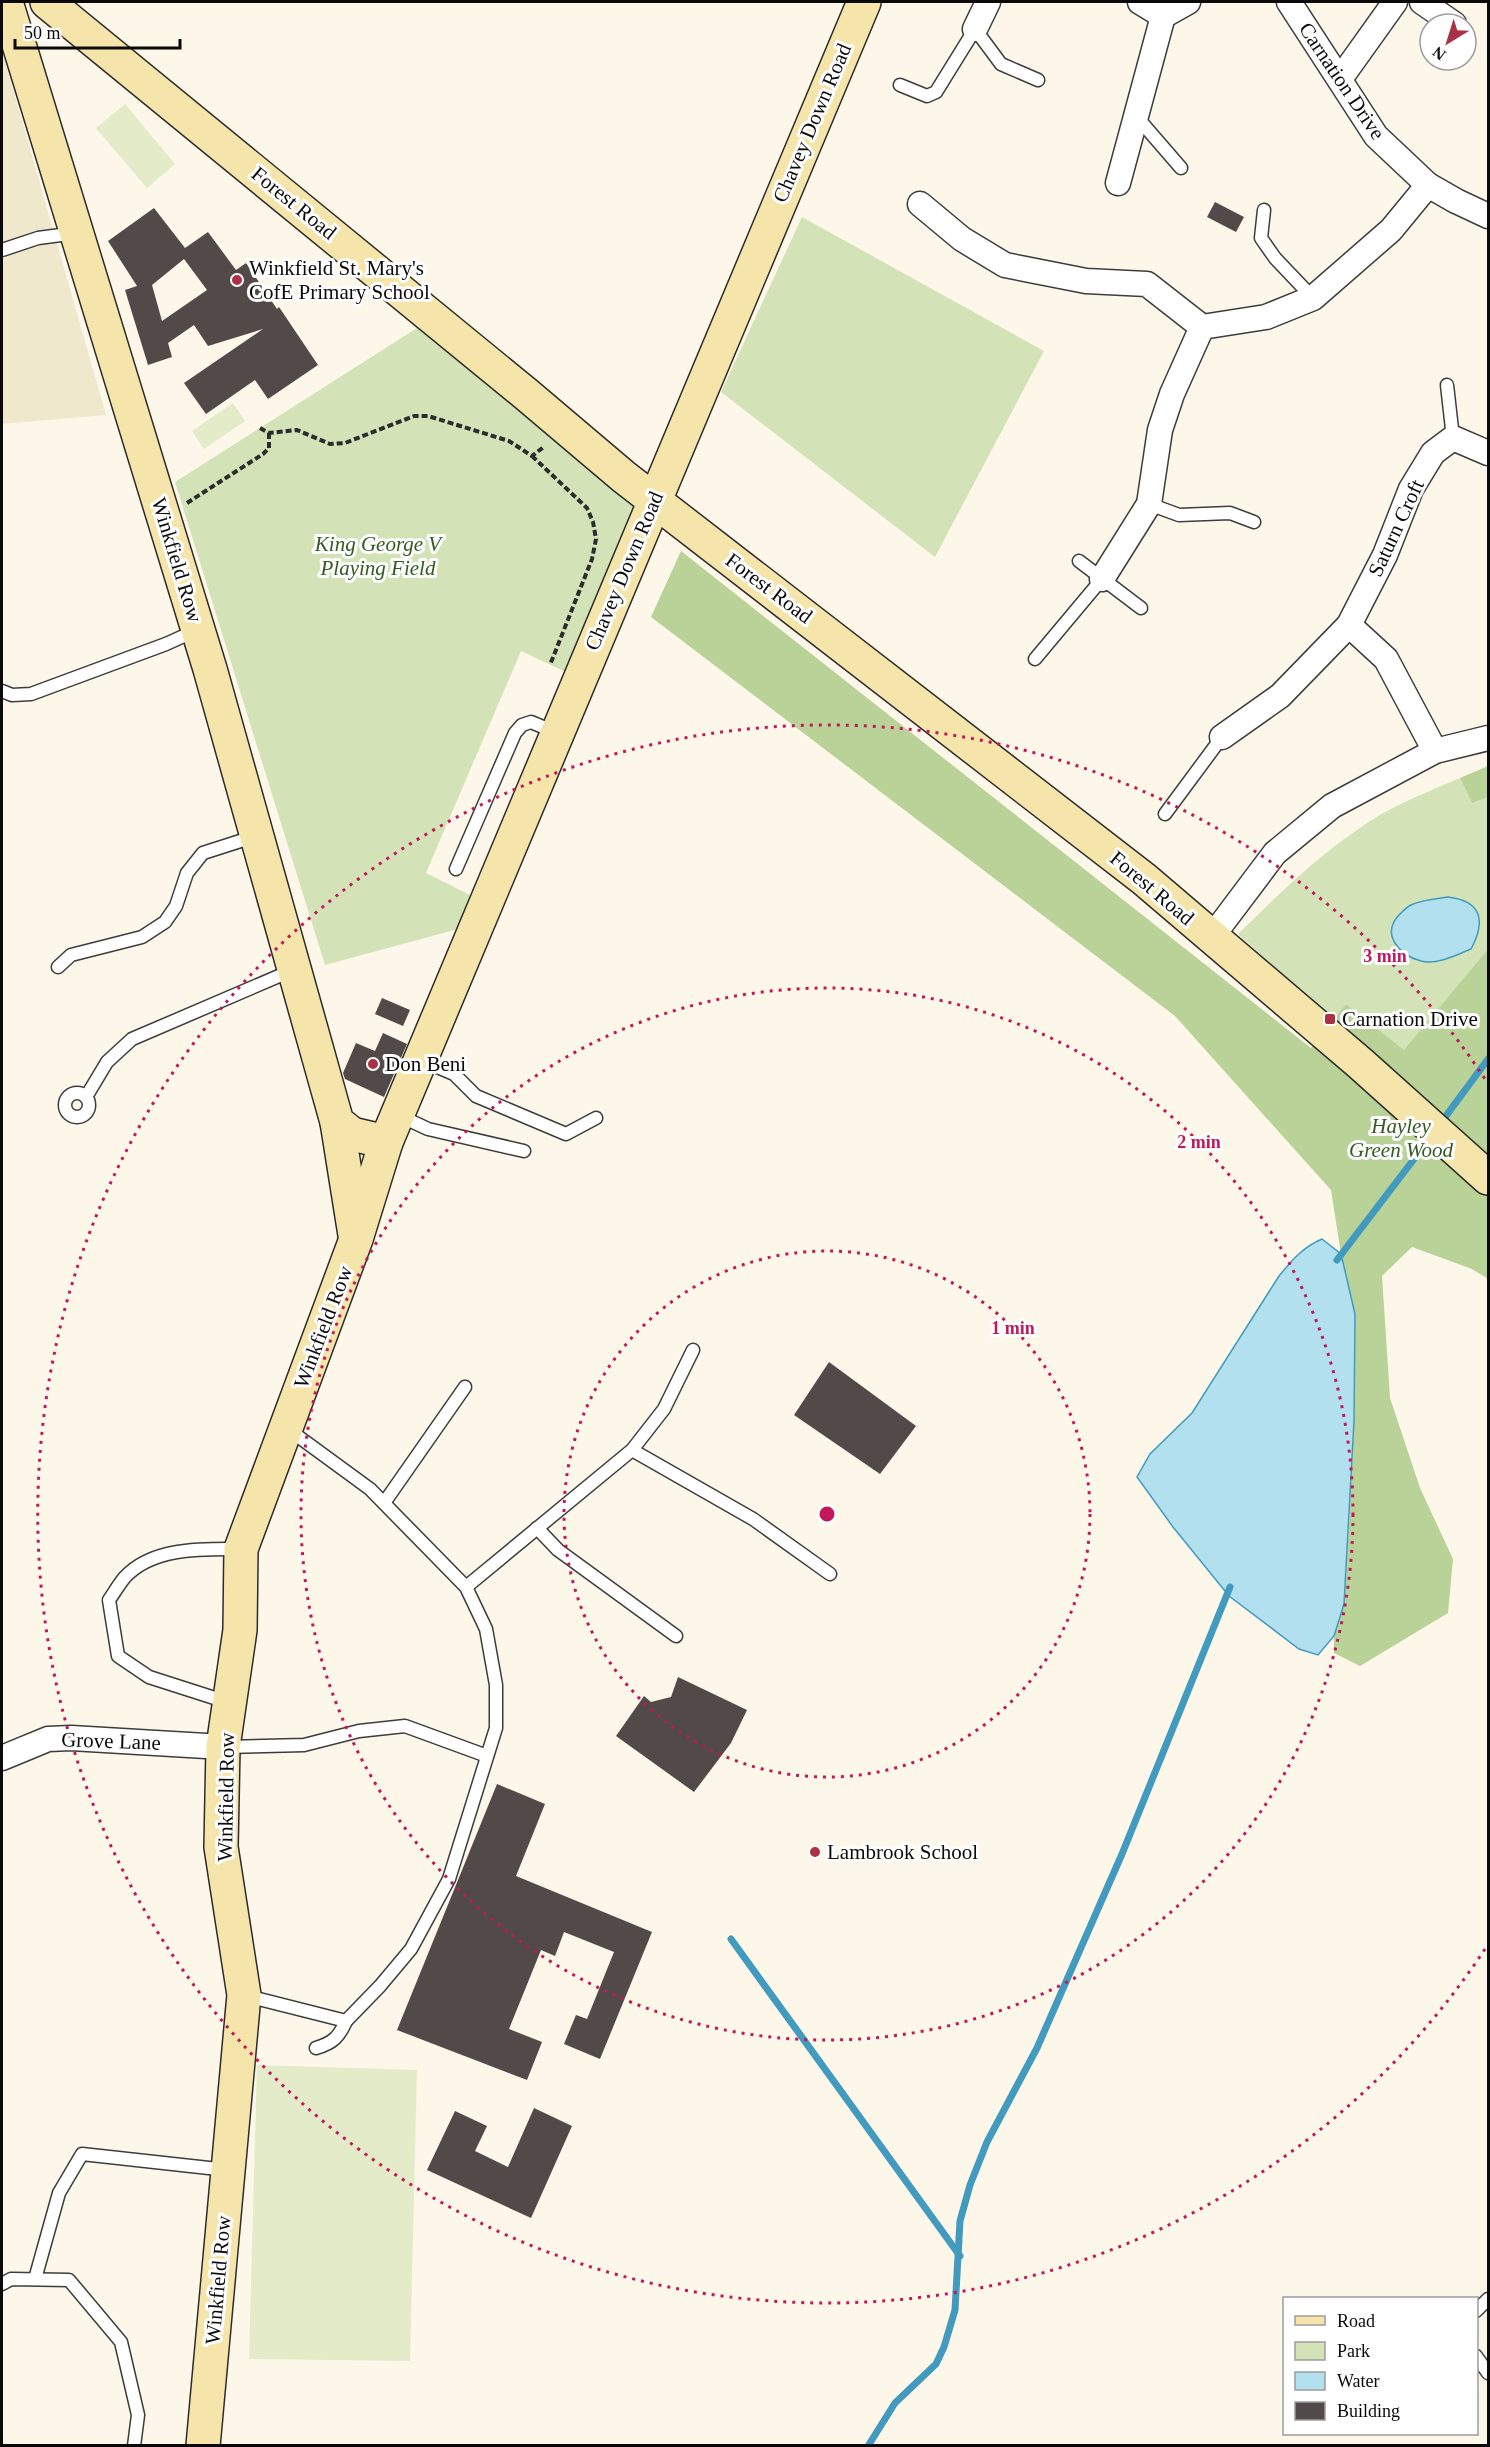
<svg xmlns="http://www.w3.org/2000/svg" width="1490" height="2447" font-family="Georgia,serif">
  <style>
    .farmland { fill: #f0e8cc }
    .green { fill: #d3e3b7 }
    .forest { fill: #b9d298 }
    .pitch { fill: #e3ebc8 }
    .water { fill: #b3e0ef; stroke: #429bbe; stroke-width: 1.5 }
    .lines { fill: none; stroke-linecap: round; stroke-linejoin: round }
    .stream { stroke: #429bbe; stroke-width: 7 }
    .building { fill: #514a48; fill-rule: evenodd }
    .lane-casing { stroke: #3d3d3d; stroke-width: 15 }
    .street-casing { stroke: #3d3d3d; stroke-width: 27 }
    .secondary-casing { stroke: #2c2c2c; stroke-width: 36 }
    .path { stroke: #2c2c2c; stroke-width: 4; stroke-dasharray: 6 3; stroke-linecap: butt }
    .lane { stroke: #fff; stroke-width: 12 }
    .street { stroke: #fff; stroke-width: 24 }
    .secondary { stroke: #f6e5ab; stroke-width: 33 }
    .ring { fill: none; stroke: #c2185b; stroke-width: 3; stroke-dasharray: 3 6 }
    .poi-dot { fill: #ab3146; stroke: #fff; stroke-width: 2 }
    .labels { text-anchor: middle; stroke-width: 6; stroke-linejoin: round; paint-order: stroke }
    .street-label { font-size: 21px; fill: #0a0a0a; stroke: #fff }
    .poi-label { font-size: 21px; fill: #0a0a0a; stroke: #fff; text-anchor: start }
    .park-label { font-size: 21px; font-style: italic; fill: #345a22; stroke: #fff }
    .centre { fill: #c2185b; stroke: #fff; stroke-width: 3 }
    .ring-label { font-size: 18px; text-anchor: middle; font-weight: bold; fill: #c2185b; stroke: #fff; stroke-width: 6; stroke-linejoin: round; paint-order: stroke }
  </style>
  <rect width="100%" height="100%" fill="#fdf7e9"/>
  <path class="farmland" d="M 3,54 L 106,415 L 2,424 L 2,55 Z"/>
  <g class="green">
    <path d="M 802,217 L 1044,351 L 935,557 L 721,392 Z"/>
    <path d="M 417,328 L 637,507 L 570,674 L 521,651 L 426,873 L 474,897 L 458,929 L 325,965 L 175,482 Z"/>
    <path d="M 1460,778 L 1472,803 L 1488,797 L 1488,949 L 1404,1051 L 1346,1004 L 1334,1020 L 1238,934 C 1276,897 1313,860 1357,830 C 1388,807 1425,793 1460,778 Z"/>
  </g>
  <g class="forest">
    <path d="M 681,551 L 1311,1048 L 1346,1004 L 1404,1050 L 1488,949 L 1488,1279 L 1472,1269 L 1412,1247 L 1382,1276 L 1390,1398 L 1420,1488 L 1453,1559 L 1448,1613 L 1360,1666 L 1334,1653 L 1334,1636 L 1344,1604 L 1350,1508 L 1354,1421 L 1355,1314 L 1341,1254 L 1331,1190 L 1175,1016 L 651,617 Z"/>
    <path d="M 1488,766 L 1488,797 L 1472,803 L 1460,778 Z"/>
  </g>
  <g class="pitch">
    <path d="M 125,104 L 175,164 L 147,188 L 96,128 Z"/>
    <path d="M 233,403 L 245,421 L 204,449 L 192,431 Z"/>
    <path d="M 257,2065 L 417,2070 L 410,2361 L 249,2359 Z"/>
  </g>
  <g class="water">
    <path d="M 1448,897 C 1482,901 1486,921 1471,949 C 1456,955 1438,965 1421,961 C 1399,955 1380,934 1400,914 C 1403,911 1407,907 1411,905 C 1421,900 1436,899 1448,897 Z"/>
    <path d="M 1322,1239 L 1341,1254 L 1355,1314 L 1354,1421 L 1344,1604 L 1334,1636 L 1318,1655 L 1299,1649 L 1229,1596 L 1173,1527 L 1137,1477 L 1150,1454 L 1192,1413 L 1279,1276 C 1292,1260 1303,1247 1322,1239 Z"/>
  </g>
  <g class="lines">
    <g class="stream">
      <path d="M 1440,1124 L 1488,1059"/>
      <path d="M 1337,1260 L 1430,1138"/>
      <path d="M 731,1939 L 960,2256"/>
      <path d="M 868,2446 L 895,2403 L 936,2364 L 944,2347 L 955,2310 L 960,2221 L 970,2185 L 987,2142 L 1037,2048 L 1122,1854 L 1230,1587"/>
    </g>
  </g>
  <g class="building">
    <path d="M 1215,202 L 1244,217 L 1236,232 L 1207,217 Z"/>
    <path d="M 154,208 L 185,248 L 208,232 L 236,270 L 246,263 L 277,309 L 279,307 L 318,365 L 268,399 L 255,380 L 206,414 L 184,383 L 263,329 L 208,346 L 194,325 L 168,343 L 172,357 L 148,365 L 125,290 L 137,286 L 108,241 ZM 184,259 L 207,290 L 162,321 L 152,285 Z"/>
    <path d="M 382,998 L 410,1010 L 403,1026 L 375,1014 Z"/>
    <path d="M 383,1033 L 407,1044 L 384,1097 L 345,1079 L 343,1073 L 356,1043 L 375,1051 Z"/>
    <path d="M 829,1362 L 916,1426 L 880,1474 L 794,1415 Z"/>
    <path d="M 678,1677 L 747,1710 L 731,1743 L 694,1792 L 616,1736 L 644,1696 L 651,1702 L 671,1697 Z"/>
    <path d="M 497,1784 L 545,1804 L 516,1876 L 652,1932 L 600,2059 L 564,2044 L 576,2015 L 587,2019 L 614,1952 L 564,1932 L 555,1956 L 541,1950 L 509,2029 L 542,2042 L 527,2080 L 397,2030 Z"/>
    <path d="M 534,2108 L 572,2126 L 531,2218 L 427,2170 L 455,2111 L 487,2126 L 475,2151 L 508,2167 Z"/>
  </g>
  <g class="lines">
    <defs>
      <g id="lane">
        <path d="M 900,85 L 927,96 L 936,92 L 975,29 L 1001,64 L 1038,80"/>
        <path d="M 1136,116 L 1181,168"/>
        <path d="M 1264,210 L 1261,238 L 1275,258 L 1313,298"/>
        <path d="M 2,250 L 38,238 L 76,233"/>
        <path d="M 1447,385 L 1453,438"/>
        <path d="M 1149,504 L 1179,515 L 1230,513 L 1254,522"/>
        <path d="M 1079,561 L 1141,608"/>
        <path d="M 1035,659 L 1102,579"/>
        <path d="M 2,691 L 12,695 L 31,694 L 166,644 L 197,630"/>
        <path d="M 1165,814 L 1222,737"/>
        <path d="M 456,869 L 515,733 L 522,725 L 531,722 L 555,732"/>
        <path d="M 58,967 L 71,955 L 142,937 L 165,922 L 176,906 L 187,873 L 203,853 L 256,836"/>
        <path d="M 421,1060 L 454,1074 L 476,1096 L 566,1134 L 596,1118"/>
        <circle cx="77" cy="1105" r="12"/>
        <path d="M 86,1097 L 107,1062 L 132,1039 L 293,970"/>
        <path d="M 398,1115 L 428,1129 L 524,1151"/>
        <path d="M 632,1450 L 753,1519 L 830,1574"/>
        <path d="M 384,1503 L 465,1387"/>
        <path d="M 537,1528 L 558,1550 L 676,1636"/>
        <path d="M 466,1587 L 632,1450 L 664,1409 L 693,1350"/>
        <path d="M 227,1702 L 149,1677 L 118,1656 L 109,1600 C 114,1593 119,1584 125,1577 C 153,1547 202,1549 239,1549"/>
        <path d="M 225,1747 L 304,1745 L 359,1731 L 405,1726 L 487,1756"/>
        <path d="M 247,1996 L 346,2021 L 380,1986 L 411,1949 L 449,1879 L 496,1728 L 496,1685 L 486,1629 L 466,1587 L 370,1489 L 288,1429"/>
        <path d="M 316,2048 C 333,2043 339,2037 346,2021"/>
        <path d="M 35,2279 L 59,2193 L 82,2154 L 227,2170"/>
        <path d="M 2,2284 L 11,2279 L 69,2280 L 121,2342 L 138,2415 L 134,2446"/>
        <path d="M 1476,2311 L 1488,2299"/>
        <path d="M 1476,2356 L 1488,2373"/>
      </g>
      <g id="street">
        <path d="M 1289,2 L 1376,136 L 1428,185 L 1456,201 L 1488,216"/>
        <path d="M 1422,2 L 1454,24"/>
        <path d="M 1163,16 L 1188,2"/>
        <path d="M 975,29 L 988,2"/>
        <path d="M 1340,79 L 1395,2"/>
        <path d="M 1118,183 L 1163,16 L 1140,2"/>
        <path d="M 920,204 L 962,239 L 1005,265 L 1086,281 L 1147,284 L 1202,327 L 1266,317 L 1313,298 L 1391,230 L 1428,185"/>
        <path d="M 1102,579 L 1149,504 L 1160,430 L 1172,394 L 1202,327"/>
        <path d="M 1349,625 L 1386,659 L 1435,751"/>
        <path d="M 1222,737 L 1280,696 L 1349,625 L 1385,555 L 1411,489 L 1433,453 L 1453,438 L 1488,453"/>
        <path d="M 1211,938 L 1275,853 L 1332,806 L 1435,751 L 1488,738"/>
        <path d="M 2,1758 L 48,1739 L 71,1738 L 223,1747"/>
      </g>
      <g id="secondary">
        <path d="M 6,2 L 210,669 L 337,1122 L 352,1134 L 386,1142"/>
        <path d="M 47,2 L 526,394 L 624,477 L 1144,879 L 1361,1064 L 1488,1178"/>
        <path d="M 337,1122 L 355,1235"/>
        <path d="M 203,2446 L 244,1995 L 221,1847 L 223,1747 L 240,1630 L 241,1549 L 356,1239 L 386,1142 L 864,2"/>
      </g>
    </defs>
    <use href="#lane" class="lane-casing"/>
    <use href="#street" class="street-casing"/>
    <use href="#secondary" class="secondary-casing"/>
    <g class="path">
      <path d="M 260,428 L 269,433 L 297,430 L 330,444 L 345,443 L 414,416 L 428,416 L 509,441 L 532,456 L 545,446"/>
      <path d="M 532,456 L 587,508 L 593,522 L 596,539 L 592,559 L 550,665"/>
      <path d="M 187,503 L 263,454 L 269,448 L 269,433"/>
    </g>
    <use href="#lane" class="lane"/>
    <use href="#street" class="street"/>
    <use href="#secondary" class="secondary"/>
  </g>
  <g class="ring">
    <circle cx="827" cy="1514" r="263"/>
    <circle cx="827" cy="1514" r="526"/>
    <path d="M1485 1949A789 789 0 1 1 1485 1079"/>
  </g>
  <g class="poi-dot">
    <circle cx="237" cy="280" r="6"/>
    <rect x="1324" y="1013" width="12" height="12" rx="3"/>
    <circle cx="373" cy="1064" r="6"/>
    <circle cx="815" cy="1852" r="6"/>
  </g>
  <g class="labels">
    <g class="street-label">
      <text transform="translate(1342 81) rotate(56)" y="7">Carnation Drive</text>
      <text transform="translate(812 123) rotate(-67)" y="7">Chavey Down Road</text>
      <text transform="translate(294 203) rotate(39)" y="7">Forest Road</text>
      <text transform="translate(1396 528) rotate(-65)" y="7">Saturn Croft</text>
      <text transform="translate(177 560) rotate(73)" y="7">Winkfield Row</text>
      <text transform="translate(624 571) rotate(-67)" y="7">Chavey Down Road</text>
      <text transform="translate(769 588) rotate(37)" y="7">Forest Road</text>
      <text transform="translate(1152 888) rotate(40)" y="7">Forest Road</text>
      <text transform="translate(323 1327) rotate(-69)" y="7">Winkfield Row</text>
      <text transform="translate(111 1741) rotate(2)" y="7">Grove Lane</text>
      <text transform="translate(226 1797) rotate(-89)" y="7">Winkfield Row</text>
      <text transform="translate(218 2280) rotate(-85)" y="7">Winkfield Row</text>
    </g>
    <g class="poi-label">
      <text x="249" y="275">Winkfield St. Mary's<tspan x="249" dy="24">CofE Primary School</tspan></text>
      <text x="1342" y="1026">Carnation Drive</text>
      <text x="385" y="1071">Don Beni</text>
      <text x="827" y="1859">Lambrook School</text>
    </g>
    <g class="park-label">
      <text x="378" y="551">King George V<tspan x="378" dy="24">Playing Field</tspan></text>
      <text x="1401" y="1133">Hayley<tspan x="1401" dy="24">Green Wood</tspan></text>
    </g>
  </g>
  <circle cx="827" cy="1514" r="9" class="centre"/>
  <g class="ring-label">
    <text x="1385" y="962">3 min</text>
    <text x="1199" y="1148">2 min</text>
    <text x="1013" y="1334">1 min</text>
  </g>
  <rect width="1490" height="2447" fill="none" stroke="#0a0a0a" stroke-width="6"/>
  <rect x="1283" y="2297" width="195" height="138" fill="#ffffff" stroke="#9d9d9d" stroke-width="1.5"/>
  <rect x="1295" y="2316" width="30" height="9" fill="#f6e5ab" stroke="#9d9d9d" stroke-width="1.5"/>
  <text x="1337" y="2327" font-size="18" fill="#0a0a0a">Road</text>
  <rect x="1295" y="2342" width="30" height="18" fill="#d3e3b7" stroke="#9d9d9d" stroke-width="1.5"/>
  <text x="1337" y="2357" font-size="18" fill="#0a0a0a">Park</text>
  <rect x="1295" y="2372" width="30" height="18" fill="#b3e0ef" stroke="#9d9d9d" stroke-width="1.5"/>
  <text x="1337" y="2387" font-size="18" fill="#0a0a0a">Water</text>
  <rect x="1295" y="2402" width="30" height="18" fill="#514a48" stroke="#9d9d9d" stroke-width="1.5"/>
  <text x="1337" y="2417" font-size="18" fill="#0a0a0a">Building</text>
  <g transform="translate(1448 42) rotate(218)"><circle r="28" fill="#ffffff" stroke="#9d9d9d" stroke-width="1.5"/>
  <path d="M0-4.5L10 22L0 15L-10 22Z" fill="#ab3146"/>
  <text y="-9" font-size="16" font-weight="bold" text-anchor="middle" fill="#0a0a0a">N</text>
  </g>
  <path d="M15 39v9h165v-9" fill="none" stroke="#0a0a0a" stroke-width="3"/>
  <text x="24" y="39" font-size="18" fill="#0a0a0a" stroke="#ffffff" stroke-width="4.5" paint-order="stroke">50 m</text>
</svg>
